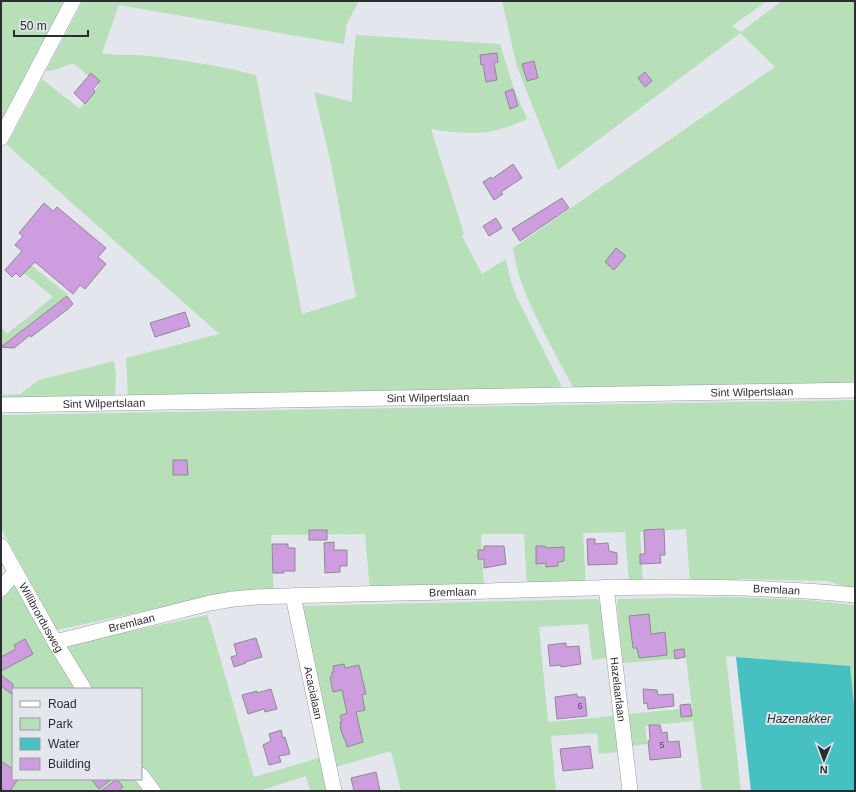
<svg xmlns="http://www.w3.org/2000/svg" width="856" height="792" font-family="Helvetica,sans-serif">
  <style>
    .green { fill: #b7dfb8 }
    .water { fill: #47c0c1 }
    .building { fill: #ce9ddf; stroke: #8e8a90 }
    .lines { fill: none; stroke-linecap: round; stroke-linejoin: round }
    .minor-casing { stroke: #999ca3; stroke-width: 16 }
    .minor { stroke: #fff; stroke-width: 15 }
    .labels { text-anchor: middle; stroke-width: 4; stroke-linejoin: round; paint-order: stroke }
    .number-label { font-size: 9px; fill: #54495c }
    .street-label { font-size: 11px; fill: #2c2d30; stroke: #e3e6ed }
    .water-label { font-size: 12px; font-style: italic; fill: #1e3333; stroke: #e3e6ed }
  </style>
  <rect width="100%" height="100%" fill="#e3e6ed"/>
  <g class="green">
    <path d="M 1,1 L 68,1 L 1,128 Z"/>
    <path d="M 83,1 L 359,1 L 347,23 L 344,44 L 119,5 L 102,53 C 117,56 134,54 149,56 C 185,60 220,66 256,75 L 302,314 L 356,297 L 331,164 L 314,92 L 352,102 L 353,62 L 356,35 L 500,44 L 513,86 L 527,119 C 503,130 483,135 456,132 C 448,132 439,130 431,129 L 464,234 L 462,236 L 482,274 L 506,259 L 511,282 L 517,298 L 564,391 L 128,400 L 126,358 L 219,334 L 7,145 L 42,79 L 80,109 L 99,85 L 74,64 C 64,64 58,71 46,71 Z"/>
    <path d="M 502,1 L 767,1 L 732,26 L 741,32 L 782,1 L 855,1 L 855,385 L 575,391 C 563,369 551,346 539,323 C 527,298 517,277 513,248 L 775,67 L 740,33 L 558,170 L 517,67 Z"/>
    <path d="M 26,261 L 68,295 L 4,348 L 1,344 L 1,327 L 7,334 L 53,297 L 19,269 Z"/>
    <path d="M 114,361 L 116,375 L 115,401 L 1,402 L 1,395 L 20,394 L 39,380 Z"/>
    <path d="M 855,400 L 855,589 L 827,581 L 743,579 L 707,583 L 690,583 L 686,529 L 640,532 L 643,584 L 629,584 L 625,532 L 583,533 L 586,586 L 527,588 L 524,534 L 481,534 L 484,588 L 370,591 L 365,534 L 271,535 L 274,593 L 163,607 L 57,630 L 1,528 L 1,415 Z"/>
    <path d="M 16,583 L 78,689 L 13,689 L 13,779 L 136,779 L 144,791 L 1,791 L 1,600 L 13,585 Z"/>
    <path d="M 729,597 L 807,600 L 855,605 L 855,717 L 849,666 L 726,656 L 741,791 L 702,791 L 693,721 L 645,726 L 647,744 L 632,746 L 628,714 L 692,708 L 686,658 L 622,663 L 617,602 L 619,599 Z"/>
    <path d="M 597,599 L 601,604 L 607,658 L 592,660 L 588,624 L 539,627 L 548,722 L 613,716 L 618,752 L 599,754 L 597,733 L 551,736 L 556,791 L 401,791 L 391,751 L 336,767 L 303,613 L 303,606 Z"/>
    <path d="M 207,615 L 211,626 L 254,777 L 322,757 L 329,791 L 310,791 L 306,776 L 259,791 L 160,791 L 141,765 L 141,689 L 93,689 L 65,645 Z"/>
  </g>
  <path class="water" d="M 736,657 L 850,666 L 855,717 L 855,791 L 751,791 Z"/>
  <g class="building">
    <path d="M 497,53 L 498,62 L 494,63 L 497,80 L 486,82 L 483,64 L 481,65 L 480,55 Z"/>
    <path d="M 534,61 L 538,78 L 527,81 L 522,64 Z"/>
    <path d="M 645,72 L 652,81 L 645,87 L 638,78 Z"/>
    <path d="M 91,73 L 100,81 L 93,89 L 95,92 L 85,104 L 74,93 Z"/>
    <path d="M 513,89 L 518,106 L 510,109 L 505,92 Z"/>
    <path d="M 513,164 L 522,178 L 501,192 L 503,194 L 494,200 L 483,182 L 491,177 L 492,179 Z"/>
    <path d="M 562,198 L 569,208 L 520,241 L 512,229 Z"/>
    <path d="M 44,203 L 53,211 L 57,207 L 106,248 L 98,257 L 106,264 L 85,289 L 80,285 L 73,294 L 35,262 L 20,277 L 16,273 L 12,277 L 5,270 L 22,251 L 15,245 L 23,236 L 19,233 Z"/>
    <path d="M 496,218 L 502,228 L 489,236 L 483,226 Z"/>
    <path d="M 616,248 L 626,256 L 614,270 L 605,262 Z"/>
    <path d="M 67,296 L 73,304 L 68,309 L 31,337 L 30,335 L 14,348 L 1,347 Z"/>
    <path d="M 185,312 L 190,326 L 155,337 L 150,323 Z"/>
    <path d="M 173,460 L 187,460 L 188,475 L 173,475 Z"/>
    <path d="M 664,529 L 665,555 L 660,555 L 661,563 L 640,564 L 640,554 L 645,554 L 644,530 Z"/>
    <rect x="309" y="530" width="18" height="10"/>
    <path d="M 587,539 L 595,539 L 595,544 L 608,543 L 609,551 L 617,553 L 617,564 L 588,565 Z"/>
    <path d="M 334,542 L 334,550 L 347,550 L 347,566 L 340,566 L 340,572 L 325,573 L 324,543 Z"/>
    <path d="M 272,544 L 288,544 L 288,548 L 295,548 L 295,571 L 283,571 L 284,573 L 273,573 Z"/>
    <path d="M 484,546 L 504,546 L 506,564 L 484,568 L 484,559 L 478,559 L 478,550 L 484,550 Z"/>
    <path d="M 536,546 L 545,546 L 546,548 L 564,547 L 564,561 L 558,562 L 558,566 L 546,567 L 546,563 L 536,564 Z"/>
    <path d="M 649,614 L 651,634 L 665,632 L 667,655 L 639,658 L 637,648 L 633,648 L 629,616 Z"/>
    <path d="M 256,638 L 262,657 L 245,662 L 246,663 L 234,667 L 231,657 L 237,655 L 234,644 Z"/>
    <path d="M 25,639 L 33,654 L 1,671 L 1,657 L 16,649 L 14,645 Z"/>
    <path d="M 566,643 L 566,647 L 579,646 L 581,664 L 561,667 L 561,665 L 550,666 L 548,645 Z"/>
    <path d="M 684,649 L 685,657 L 675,659 L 674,650 Z"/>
    <path d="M 344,664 L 345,668 L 359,665 L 366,694 L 362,695 L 365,710 L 356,712 L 363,742 L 347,747 L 345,739 L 344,739 L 340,727 L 341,727 L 340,722 L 342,721 L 340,716 L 347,713 L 342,690 L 333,692 L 330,677 L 332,676 L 332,672 L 334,672 L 333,666 Z"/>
    <path d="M 1,675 L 13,684 L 13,695 L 1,686 Z"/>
    <path d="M 271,689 L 277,709 L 265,712 L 264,709 L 248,714 L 242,695 L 257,691 L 257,693 Z"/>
    <path d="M 643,689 L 657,690 L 658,695 L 673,694 L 674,706 L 648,709 L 647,703 L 644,704 Z"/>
    <path d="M 577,694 L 577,697 L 585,697 L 587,716 L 557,719 L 555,697 Z"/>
    <path d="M 690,704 L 692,716 L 681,717 L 680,705 Z"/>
    <path d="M 649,725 L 660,725 L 662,733 L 667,732 L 668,742 L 679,741 L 681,757 L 650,760 L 648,741 L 650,741 Z"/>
    <path d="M 281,730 L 283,738 L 285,737 L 290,754 L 279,756 L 281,762 L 269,765 L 263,745 L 271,741 L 269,734 Z"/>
    <path d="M 590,746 L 593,768 L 563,771 L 560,749 Z"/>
    <path d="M 1,761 L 13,769 L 13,779 L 18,779 L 10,791 L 6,791 L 1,788 Z"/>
    <path d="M 376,772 L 380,791 L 354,791 L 351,778 Z"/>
    <path d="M 91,779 L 112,779 L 99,789 Z"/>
    <path d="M 117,779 L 123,787 L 118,791 L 101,791 Z"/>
  </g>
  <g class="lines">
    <defs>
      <g id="minor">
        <path d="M 1,138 L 73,1"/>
        <path id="s1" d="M 1,405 L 855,390"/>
        <path id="s2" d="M 1,546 L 55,642 L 84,689"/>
        <path id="s3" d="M 606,587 L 630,791"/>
        <path d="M 1,589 L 15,572"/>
        <path id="s4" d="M 293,596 L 334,791"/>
        <path id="s5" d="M 55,642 L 210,603 L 233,599 L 256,597 C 334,594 411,593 489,591 C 611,587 733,583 855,595"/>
        <path d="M 141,775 L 153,791"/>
      </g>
    </defs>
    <use href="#minor" class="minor-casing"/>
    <use href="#minor" class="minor"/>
  </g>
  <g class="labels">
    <g class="number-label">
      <text x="580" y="709">6</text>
      <text x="662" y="748">5</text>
    </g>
    <g class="street-label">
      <text dy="4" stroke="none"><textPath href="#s1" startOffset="751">Sint Wilpertslaan</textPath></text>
      <text dy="4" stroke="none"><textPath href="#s1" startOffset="427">Sint Wilpertslaan</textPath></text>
      <text dy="4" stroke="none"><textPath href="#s1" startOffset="103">Sint Wilpertslaan</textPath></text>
      <text dy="4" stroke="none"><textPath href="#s5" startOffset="727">Bremlaan</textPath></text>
      <text dy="4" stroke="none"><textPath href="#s5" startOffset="403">Bremlaan</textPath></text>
      <text dy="4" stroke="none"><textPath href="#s2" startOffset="82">Willibrordusweg</textPath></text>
      <text dy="4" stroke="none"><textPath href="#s5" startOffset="79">Bremlaan</textPath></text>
      <text dy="4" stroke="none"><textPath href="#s3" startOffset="103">Hazelaarlaan</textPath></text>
      <text dy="4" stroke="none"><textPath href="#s4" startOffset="99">Acacialaan</textPath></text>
    </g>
    <g class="water-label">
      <text x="799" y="723">Hazenakker</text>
    </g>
  </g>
  <rect width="856" height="792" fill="none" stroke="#2c2d30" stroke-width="4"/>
  <rect x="12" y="688" width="130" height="92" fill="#e3e6ed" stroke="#9a9ca1"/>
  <rect x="20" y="701" width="20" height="6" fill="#ffffff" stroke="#9a9ca1"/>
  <text x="48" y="708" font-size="12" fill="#2c2d30">Road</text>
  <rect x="20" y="718" width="20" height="12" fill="#b7dfb8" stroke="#9a9ca1"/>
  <text x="48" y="728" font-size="12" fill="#2c2d30">Park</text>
  <rect x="20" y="738" width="20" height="12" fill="#47c0c1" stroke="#9a9ca1"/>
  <text x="48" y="748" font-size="12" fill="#2c2d30">Water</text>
  <rect x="20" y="758" width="20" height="12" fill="#ce9ddf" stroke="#9a9ca1"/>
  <text x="48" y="768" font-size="12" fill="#2c2d30">Building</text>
  <g transform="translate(824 760) rotate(181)" stroke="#e3e6ed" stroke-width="3" paint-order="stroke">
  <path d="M0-3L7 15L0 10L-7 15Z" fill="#2c2d30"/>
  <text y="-6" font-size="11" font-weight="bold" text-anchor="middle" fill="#2c2d30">N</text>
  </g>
  <path d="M14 30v6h74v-6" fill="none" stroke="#2c2d30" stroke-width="2"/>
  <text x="20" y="30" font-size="12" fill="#2c2d30" stroke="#e3e6ed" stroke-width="3" paint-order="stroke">50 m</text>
</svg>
